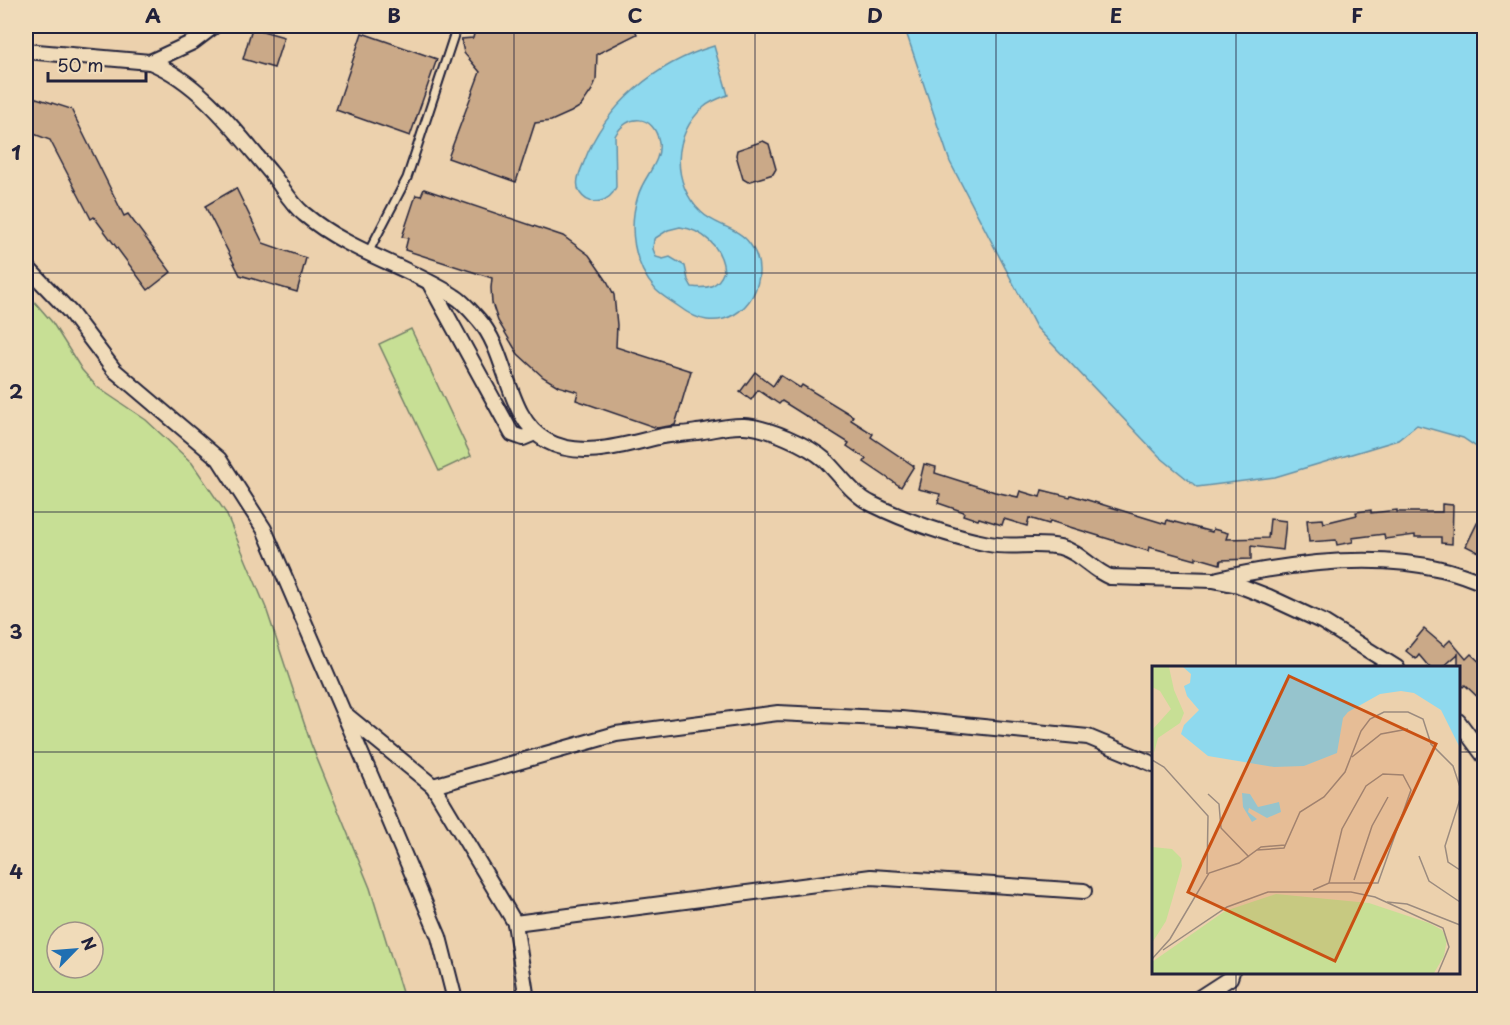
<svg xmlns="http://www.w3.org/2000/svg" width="1510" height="1025" font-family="'Playpen Sans',sans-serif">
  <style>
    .green { fill: #c7df95; stroke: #748068; stroke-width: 1.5; fill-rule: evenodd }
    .water { fill: #8ed9ee; stroke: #6390a6; stroke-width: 1.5; fill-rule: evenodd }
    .building { fill: #caa988; stroke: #22223b; stroke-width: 1.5 }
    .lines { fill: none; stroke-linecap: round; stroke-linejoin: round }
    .service-casing { stroke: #22223b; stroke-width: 11 }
    .minor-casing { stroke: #22223b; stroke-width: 18 }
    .service { stroke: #f0dbb9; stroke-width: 7 }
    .minor { stroke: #f0dbb9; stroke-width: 14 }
    .grid { fill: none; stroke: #22223b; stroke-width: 1.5; stroke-opacity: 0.55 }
    .inset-road { fill: none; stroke: #9b8b7f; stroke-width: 1.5 }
    .view { fill: #ca5113; fill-opacity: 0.15; stroke: #ca5113; stroke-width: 3 }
    .inset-edge { fill: none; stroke: #22223b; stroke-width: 3 }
    .neatline { fill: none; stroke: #22223b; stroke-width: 2 }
    .grid-label { font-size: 20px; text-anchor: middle; font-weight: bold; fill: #22223b }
  </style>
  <rect width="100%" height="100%" fill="#ecd1ad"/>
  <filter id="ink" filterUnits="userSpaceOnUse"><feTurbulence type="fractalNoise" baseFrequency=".0167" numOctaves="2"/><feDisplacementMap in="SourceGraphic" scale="12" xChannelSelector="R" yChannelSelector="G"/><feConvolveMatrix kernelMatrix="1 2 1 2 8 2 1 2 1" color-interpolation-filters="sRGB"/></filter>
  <g filter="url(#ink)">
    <g class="green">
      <path d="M 26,292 L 52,322 L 82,370 L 97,387 L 146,420 L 192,463 L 226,513 L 266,608 L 311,744 L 370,888 L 404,999 L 26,999 ZM 57,932 L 93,932 L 93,968 L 57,968 Z"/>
      <path d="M 411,329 L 471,456 L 439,471 L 379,344 Z"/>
    </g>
    <g class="water">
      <path d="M 904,26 L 1484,26 L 1484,452 L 1463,438 L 1417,425 L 1398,440 L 1275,477 L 1197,487 L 1160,457 L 1036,327 L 950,162 Z"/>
      <path d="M 714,46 L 728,95 C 720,98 711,101 704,107 C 672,134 671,183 701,212 C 715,226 738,227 750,244 C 774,276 747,325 707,320 C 697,319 686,312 678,306 C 671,301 662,296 656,290 C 633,265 628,227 638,196 C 643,177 662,162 659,142 C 654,114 627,113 615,136 L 616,187 C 610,202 590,208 580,193 C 574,183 580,172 584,162 C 605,105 656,63 714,46 ZM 680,227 C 703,230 722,247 724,271 C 718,287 708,289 692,287 L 688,280 L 685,266 L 670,257 L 663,259 L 656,257 L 653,249 L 654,239 L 668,230 Z"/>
    </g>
    <g class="building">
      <path d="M 476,26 L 633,26 L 637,34 L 597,54 L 596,80 L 592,90 L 581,106 L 571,112 L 551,121 L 535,123 L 516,182 L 448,158 L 480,72 L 464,53 L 461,39 L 473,38 Z"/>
      <path d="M 252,28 L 284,37 L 274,68 L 243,59 Z"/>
      <path d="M 362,33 L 437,59 L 410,136 L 336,110 Z"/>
      <path d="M 30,96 L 71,109 L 124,216 L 128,214 L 171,272 L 148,290 L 94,217 L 91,219 L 50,140 L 26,131 L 26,116 Z"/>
      <path d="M 763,141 L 769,144 L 776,169 L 773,174 L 748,182 L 743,179 L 736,155 L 737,150 Z"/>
      <path d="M 236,188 L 263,243 L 306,258 L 297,292 L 240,275 L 205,206 Z"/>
      <path d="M 424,189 L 563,236 L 589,255 L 607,281 L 614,295 L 617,325 L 616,347 L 691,371 L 675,425 L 657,428 L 576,400 L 578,392 L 558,386 L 543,377 L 518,354 L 498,321 L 492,303 L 491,288 L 492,278 L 405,250 L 408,238 L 402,237 L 416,195 L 421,196 Z"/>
      <path d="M 755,372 L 773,386 L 780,375 L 800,388 L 802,385 L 853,416 L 851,420 L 873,434 L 871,437 L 914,466 L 901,487 L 864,462 L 866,459 L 847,446 L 849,443 L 782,401 L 779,404 L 758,390 L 751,400 L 740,392 Z"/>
      <path d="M 924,464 L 936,467 L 935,473 L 995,492 L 1018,497 L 1020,491 L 1040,497 L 1042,490 L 1070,497 L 1071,495 L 1166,524 L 1167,520 L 1212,532 L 1213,529 L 1228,533 L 1226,539 L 1268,538 L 1270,519 L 1286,521 L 1283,550 L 1251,546 L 1251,559 L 1221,560 L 1220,564 L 1196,557 L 1196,560 L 1149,547 L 1148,551 L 1050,521 L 1049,524 L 1029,518 L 1027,526 L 1004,519 L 1002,525 L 979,518 L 978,520 L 963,515 L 964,512 L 938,503 L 940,494 L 918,489 Z"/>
      <path d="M 1442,504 L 1453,505 L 1452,544 L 1441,543 L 1441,537 L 1415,537 L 1415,535 L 1385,539 L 1384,534 L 1352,538 L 1353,542 L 1337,545 L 1336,540 L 1309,542 L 1307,520 L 1323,519 L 1324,523 L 1357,515 L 1356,512 L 1371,510 L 1371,513 L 1397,510 L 1397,512 L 1442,512 Z"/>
      <path d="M 1485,507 L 1485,542 L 1480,553 L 1466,546 Z"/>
      <path d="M 1424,629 L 1444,646 L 1450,640 L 1466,659 L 1471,654 L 1485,667 L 1485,704 L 1465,685 L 1463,687 L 1458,681 L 1458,654 L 1442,668 L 1430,668 L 1419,655 L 1416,659 L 1406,651 Z"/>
    </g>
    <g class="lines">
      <defs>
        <path id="service" d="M 368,253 L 407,178 L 457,26"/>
        <g id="minor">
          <path d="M 26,51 L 150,62 C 200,82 237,133 271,173 C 282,186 290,203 304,214 C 348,251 405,265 454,296 C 463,301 472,312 479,320 C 509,354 506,419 547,441 C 581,460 627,444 662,436 C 674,434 686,434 697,432 C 713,430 728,425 744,426 C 767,427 808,445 825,460 C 840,475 853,495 872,504 C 906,521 952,537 989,544 C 1012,548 1037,542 1060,547 C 1080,552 1092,570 1110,577 L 1213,580 L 1238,585 L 1269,597 L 1323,622 L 1397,668"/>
          <path d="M 150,62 L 193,42 L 214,26"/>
          <path d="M 26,266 L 70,312 L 114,370 L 219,459 L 264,529 L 373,781 L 439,937 L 455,1000"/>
          <path d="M 430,284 L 512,434 L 523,438 L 535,433"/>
          <path d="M 1218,579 C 1286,564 1372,552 1441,569 C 1456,572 1470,578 1484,583"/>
          <path d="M 345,714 L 433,786 L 515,923 L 527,1000"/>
          <path d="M 1458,721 L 1484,756"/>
          <path d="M 433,786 L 616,734 L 778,713 L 901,719 L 1088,737 L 1153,764"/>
          <path d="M 515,923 L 871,877 L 1084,891"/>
          <path d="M 1196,1000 L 1230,978 L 1232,972"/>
        </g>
      </defs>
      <use href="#service" class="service-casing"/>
      <use href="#minor" class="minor-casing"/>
      <use href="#service" class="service"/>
      <use href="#minor" class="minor"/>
    </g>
  </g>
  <path class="grid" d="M 274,26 L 274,1000M 514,26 L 514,1000M 755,26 L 755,1000M 996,26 L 996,1000M 1236,26 L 1236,668M 26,273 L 1484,273M 26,512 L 1484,512M 26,752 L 1153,752M 1458,752 L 1484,752M 1236,972 L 1236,1000"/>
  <g transform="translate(1152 666)">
    <rect width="308" height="308" fill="#ecd1ad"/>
    <path d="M 0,1 L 17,1 L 22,24 L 32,47 L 28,57 L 6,72 L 2,87 L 1,63 L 19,43 L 8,25 L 0,21 ZM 0,181 L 20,183 L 29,192 L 30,200 L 14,255 L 0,277 ZM 124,228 L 217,237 L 277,257 L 290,264 L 295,273 L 292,290 L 282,307 L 0,307 L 0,296 L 73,245 Z" fill="#c7df95"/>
    <path d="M 31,1 L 307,1 L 307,80 L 289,44 L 262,27 L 249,25 L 228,28 L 196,46 L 191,52 L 185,87 L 152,100 L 122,101 L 56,90 L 29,68 L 32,59 L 47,44 L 35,30 L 32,20 L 38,17 L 39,8 ZM 90,127 L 98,128 L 106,141 L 127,136 L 129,146 L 115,152 L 97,142 L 96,146 L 105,153 L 100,156 L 91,141 Z" fill="#8ed9ee"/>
    <path class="inset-road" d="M 200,91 L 229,68 L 256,63M 0,94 L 12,101 L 56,150 L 55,208M 56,128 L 67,138 L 69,162 L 97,191M 308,133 L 293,180 L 296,196 L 308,204M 105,184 L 132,182 L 148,146 L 172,131 L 193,106 L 209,65 L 218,53 L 232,46 L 256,46 L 271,53 L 279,78 L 301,100 L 308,121M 267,190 L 277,215 L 308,236M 202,214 L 220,160 L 236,131M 161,224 L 177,217 L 226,217 L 259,124 L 251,109 L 231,108 L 214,120 L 190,163 L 177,217M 235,236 L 255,238 L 308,259M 11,284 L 75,241 L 116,226 L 199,226 L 223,231 L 291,262 L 297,281 L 286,307M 0,293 L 18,273 L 57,207 L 87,197 L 109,181 L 133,179"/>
    <path class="view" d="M 137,10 L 284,78 L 183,295 L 36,226 Z"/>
    <rect width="308" height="308" class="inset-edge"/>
  </g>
  <rect width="1510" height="1025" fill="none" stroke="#f0dbb9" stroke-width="66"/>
  <g transform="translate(75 950) rotate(65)"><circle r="28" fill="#f0dbb9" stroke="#9e9187" stroke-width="1.5"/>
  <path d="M0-4.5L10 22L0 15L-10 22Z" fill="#1f6fb2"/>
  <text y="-9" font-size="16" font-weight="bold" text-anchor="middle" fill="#22223b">N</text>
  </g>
  <path d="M48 72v9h98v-9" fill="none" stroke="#22223b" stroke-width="3"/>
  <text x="57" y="72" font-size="18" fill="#22223b" stroke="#f0dbb9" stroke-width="4.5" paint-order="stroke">50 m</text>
  <rect x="33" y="33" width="1444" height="959" class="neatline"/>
  <g class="grid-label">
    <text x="153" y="23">A</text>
    <text x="394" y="23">B</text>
    <text x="635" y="23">C</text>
    <text x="875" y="23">D</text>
    <text x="1116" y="23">E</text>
    <text x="1357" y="23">F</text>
    <text x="16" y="160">1</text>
    <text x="16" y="399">2</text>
    <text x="16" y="639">3</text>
    <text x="16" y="879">4</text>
  </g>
</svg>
